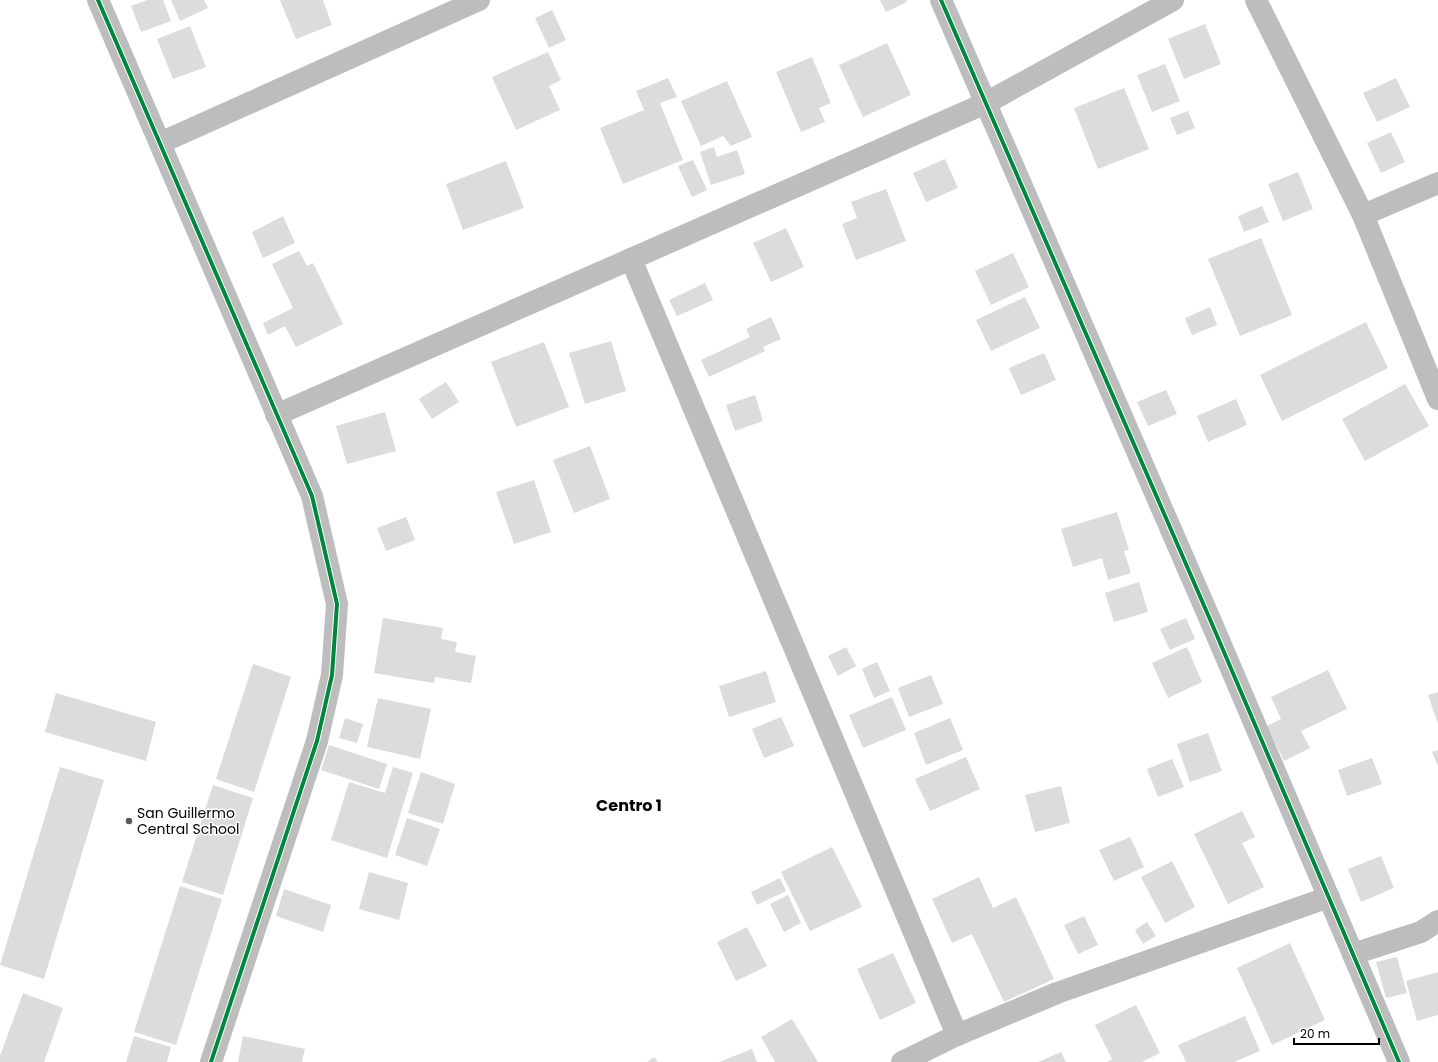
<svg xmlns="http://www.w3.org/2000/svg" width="1438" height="1062" font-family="Poppins,sans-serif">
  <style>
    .building { fill: #dcdcdc }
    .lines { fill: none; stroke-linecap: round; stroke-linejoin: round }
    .street { stroke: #bdbdbd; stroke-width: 22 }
    .cycleway-casing { stroke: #fff; stroke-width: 6 }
    .cycleway { stroke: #00873e; stroke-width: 4 }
    .poi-dot { fill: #595959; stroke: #fff; stroke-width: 1.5 }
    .labels { text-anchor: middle; stroke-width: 3; stroke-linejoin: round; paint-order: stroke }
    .poi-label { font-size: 14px; fill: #000; stroke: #fff; text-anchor: start }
    .quarter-label { font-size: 16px; font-weight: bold; fill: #000; stroke: #fff }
  </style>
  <rect width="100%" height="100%" fill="#fff"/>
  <g class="building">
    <path d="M 147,0 L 163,0 L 171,21 L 141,32 L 131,6 Z"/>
    <path d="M 171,0 L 204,0 L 208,8 L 180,21 Z"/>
    <path d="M 280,0 L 323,0 L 332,25 L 296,39 Z"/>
    <path d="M 880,0 L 906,0 L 907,2 L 886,12 Z"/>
    <path d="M 552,10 L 566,40 L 549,48 L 535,18 Z"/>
    <path d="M 1205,24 L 1221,64 L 1184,79 L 1168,39 Z"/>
    <path d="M 190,26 L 206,67 L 173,79 L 157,39 Z"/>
    <path d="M 887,43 L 911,95 L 863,117 L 839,65 Z"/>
    <path d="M 548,52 L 561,80 L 549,86 L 560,110 L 516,130 L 492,77 Z"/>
    <path d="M 812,57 L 831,103 L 819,108 L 825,122 L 801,132 L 776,72 Z"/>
    <path d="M 1165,64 L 1180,101 L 1152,112 L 1137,75 Z"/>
    <path d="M 668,78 L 677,97 L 660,103 L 683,160 L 623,184 L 600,128 L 644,110 L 636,91 Z"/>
    <path d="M 1396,78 L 1410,107 L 1377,122 L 1363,93 Z"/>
    <path d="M 727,81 L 752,137 L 731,146 L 723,136 L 701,146 L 681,101 Z"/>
    <path d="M 1124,88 L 1149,149 L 1098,169 L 1074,108 Z"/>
    <path d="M 1188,111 L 1195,128 L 1177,135 L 1170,118 Z"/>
    <path d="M 1391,132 L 1405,162 L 1381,173 L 1367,143 Z"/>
    <path d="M 714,147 L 717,157 L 737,150 L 745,174 L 711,185 L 700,152 Z"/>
    <path d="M 945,159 L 958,188 L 926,202 L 913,173 Z"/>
    <path d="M 693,160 L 707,190 L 692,197 L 678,166 Z"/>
    <path d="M 506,161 L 524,208 L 463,230 L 446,184 Z"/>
    <path d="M 1298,172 L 1313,209 L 1283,221 L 1268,184 Z"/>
    <path d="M 886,189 L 906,241 L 856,260 L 842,224 L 857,218 L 851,202 Z"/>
    <path d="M 1262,206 L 1269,222 L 1244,232 L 1238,216 Z"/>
    <path d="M 283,216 L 295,243 L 263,258 L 252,232 Z"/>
    <path d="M 786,228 L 804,267 L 771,282 L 753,243 Z"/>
    <path d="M 1261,238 L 1292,315 L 1240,336 L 1208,259 Z"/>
    <path d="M 299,251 L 307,266 L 313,263 L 343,324 L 296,347 L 285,326 L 268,335 L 263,323 L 293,308 L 272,264 Z"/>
    <path d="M 1013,253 L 1029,287 L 991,305 L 975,271 Z"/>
    <path d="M 705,283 L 713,300 L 677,316 L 669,300 Z"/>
    <path d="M 1025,297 L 1040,328 L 991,351 L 976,320 Z"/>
    <path d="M 1210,307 L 1217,325 L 1192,335 L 1185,318 Z"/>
    <path d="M 771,317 L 781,339 L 763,347 L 765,351 L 709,377 L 701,360 L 750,337 L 746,329 Z"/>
    <path d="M 1366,322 L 1388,368 L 1282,421 L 1260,375 Z"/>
    <path d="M 611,341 L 626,391 L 585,404 L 569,353 Z"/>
    <path d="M 544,342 L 569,407 L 516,427 L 491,362 Z"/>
    <path d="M 1044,353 L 1056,380 L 1021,395 L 1009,368 Z"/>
    <path d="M 446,382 L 459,402 L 432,419 L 419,399 Z"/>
    <path d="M 1405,384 L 1429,426 L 1365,461 L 1342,419 Z"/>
    <path d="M 1166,390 L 1177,414 L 1148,426 L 1137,402 Z"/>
    <path d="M 755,395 L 763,421 L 735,431 L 726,405 Z"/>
    <path d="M 1236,399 L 1247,425 L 1208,442 L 1197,416 Z"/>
    <path d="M 385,412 L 396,451 L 347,464 L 336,426 Z"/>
    <path d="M 590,446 L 610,499 L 574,513 L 553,460 Z"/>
    <path d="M 534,480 L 551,532 L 514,544 L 496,492 Z"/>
    <path d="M 1117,512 L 1129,550 L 1124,551 L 1131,573 L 1108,580 L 1102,558 L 1073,567 L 1061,529 Z"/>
    <path d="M 406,517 L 415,540 L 386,551 L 377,528 Z"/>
    <path d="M 1139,582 L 1148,612 L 1114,622 L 1105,593 Z"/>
    <path d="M 383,618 L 443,628 L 441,639 L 457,642 L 455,652 L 476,656 L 471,683 L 435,677 L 434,683 L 374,673 Z"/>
    <path d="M 1186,618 L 1195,639 L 1170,650 L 1160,629 Z"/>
    <path d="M 846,647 L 856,666 L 838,676 L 828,656 Z"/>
    <path d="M 1187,647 L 1202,682 L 1168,698 L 1152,663 Z"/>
    <path d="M 877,662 L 890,691 L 874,698 L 862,669 Z"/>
    <path d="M 253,664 L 291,677 L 254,792 L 216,779 Z"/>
    <path d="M 1328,670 L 1347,709 L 1301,731 L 1310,748 L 1284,761 L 1267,726 L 1281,719 L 1271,697 Z"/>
    <path d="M 766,671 L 776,702 L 729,717 L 719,686 Z"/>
    <path d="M 931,675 L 943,704 L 909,717 L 898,688 Z"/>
    <path d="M 1438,692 L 1438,724 L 1428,695 Z"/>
    <path d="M 56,693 L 156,722 L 146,761 L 45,732 Z"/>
    <path d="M 892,697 L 906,730 L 863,748 L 849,715 Z"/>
    <path d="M 378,698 L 431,709 L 420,759 L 367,747 Z"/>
    <path d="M 781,717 L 794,746 L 764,758 L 752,729 Z"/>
    <path d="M 345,718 L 363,724 L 357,743 L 339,738 Z"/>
    <path d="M 950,718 L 963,750 L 926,765 L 914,733 Z"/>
    <path d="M 1208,733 L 1222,771 L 1190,782 L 1177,744 Z"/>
    <path d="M 329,745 L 387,764 L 379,789 L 321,770 Z"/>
    <path d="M 1438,750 L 1438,766 L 1432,752 Z"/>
    <path d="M 966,757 L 980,789 L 930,811 L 915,779 Z"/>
    <path d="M 1372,758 L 1382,784 L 1347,796 L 1338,770 Z"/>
    <path d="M 1172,759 L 1184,787 L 1158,797 L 1147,769 Z"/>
    <path d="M 60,767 L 104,780 L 44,979 L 0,965 Z"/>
    <path d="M 393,767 L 413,773 L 387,858 L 331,840 L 349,782 L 385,793 Z"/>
    <path d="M 421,772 L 455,784 L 443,824 L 408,813 Z"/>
    <path d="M 213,785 L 253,798 L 223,895 L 182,882 Z"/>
    <path d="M 1061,786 L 1070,823 L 1035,832 L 1025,795 Z"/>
    <path d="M 1242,811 L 1255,837 L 1242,843 L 1264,887 L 1228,904 L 1194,834 Z"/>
    <path d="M 407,818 L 440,829 L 427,866 L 395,855 Z"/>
    <path d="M 1130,837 L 1144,867 L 1114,881 L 1099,850 Z"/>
    <path d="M 832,847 L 862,907 L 810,931 L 781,872 Z"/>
    <path d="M 1381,856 L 1394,888 L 1361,902 L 1348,869 Z"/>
    <path d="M 1172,861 L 1195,907 L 1165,923 L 1141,877 Z"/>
    <path d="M 369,872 L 408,883 L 399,920 L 359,909 Z"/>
    <path d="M 979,877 L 993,908 L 1016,897 L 1054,979 L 1004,1002 L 972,934 L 952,943 L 932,899 Z"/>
    <path d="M 780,878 L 786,891 L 757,905 L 751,892 Z"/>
    <path d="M 180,886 L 222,899 L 176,1045 L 134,1032 Z"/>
    <path d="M 284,889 L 331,905 L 323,932 L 276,916 Z"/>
    <path d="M 788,895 L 801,923 L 784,932 L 770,904 Z"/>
    <path d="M 1084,916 L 1098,945 L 1078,954 L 1064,925 Z"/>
    <path d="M 1147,922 L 1156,936 L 1143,944 L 1135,930 Z"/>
    <path d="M 747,927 L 767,966 L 736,981 L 717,942 Z"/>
    <path d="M 1290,943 L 1325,1020 L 1272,1045 L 1237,968 Z"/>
    <path d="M 893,953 L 916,1003 L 880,1020 L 857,969 Z"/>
    <path d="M 1397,957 L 1407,993 L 1386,998 L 1376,962 Z"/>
    <path d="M 1438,972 L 1438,1015 L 1417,1021 L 1406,981 Z"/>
    <path d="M 23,993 L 63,1008 L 44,1062 L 0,1062 L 0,1056 Z"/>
    <path d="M 1136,1005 L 1160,1053 L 1142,1062 L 1107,1062 L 1112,1059 L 1095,1025 Z"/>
    <path d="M 1245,1016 L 1260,1051 L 1234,1062 L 1186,1062 L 1178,1045 Z"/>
    <path d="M 792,1019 L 818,1062 L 775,1062 L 761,1037 Z"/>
    <path d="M 134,1036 L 171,1047 L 167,1062 L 126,1062 Z"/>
    <path d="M 243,1036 L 305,1049 L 302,1062 L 238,1062 Z"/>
    <path d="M 752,1049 L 757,1062 L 719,1062 Z"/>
    <path d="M 1061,1052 L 1066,1062 L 1038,1062 Z"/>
    <path d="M 654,1057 L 658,1062 L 647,1062 Z"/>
  </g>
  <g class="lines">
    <g class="street">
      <path d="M 98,0 L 312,496 L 337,604 L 332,675 L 317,741 L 211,1062"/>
      <path d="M 941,0 L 1212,624 L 1399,1062"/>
      <path d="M 1256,0 L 1363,215 L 1438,399"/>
      <path d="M 160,143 L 479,0"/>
      <path d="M 1363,215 L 1438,183"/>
      <path d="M 631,259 L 957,1035"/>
      <path d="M 276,415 L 986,103 L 1173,0"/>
      <path d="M 1353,954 L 1421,932 L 1438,921"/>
      <path d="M 902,1062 L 957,1035 L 1057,993 L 1329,897"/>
    </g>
    <defs>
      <g id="cycleway">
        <path d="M 98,0 L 312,496 L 337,604 L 332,675 L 317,741 L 211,1062"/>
        <path d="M 941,0 L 1212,624 L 1399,1062"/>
      </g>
    </defs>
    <use href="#cycleway" class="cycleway-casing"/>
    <use href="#cycleway" class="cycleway"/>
  </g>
  <circle class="poi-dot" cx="129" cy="821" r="4"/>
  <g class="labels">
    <g class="poi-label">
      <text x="137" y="818">San Guillermo<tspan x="137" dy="16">Central School</tspan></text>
    </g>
    <g class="quarter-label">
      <text x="629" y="811">Centro 1</text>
    </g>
  </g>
  <path d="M1294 1038v6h85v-6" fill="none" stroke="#000000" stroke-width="2"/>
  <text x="1300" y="1038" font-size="12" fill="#000000" stroke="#ffffff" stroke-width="3" paint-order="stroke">20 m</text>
</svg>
